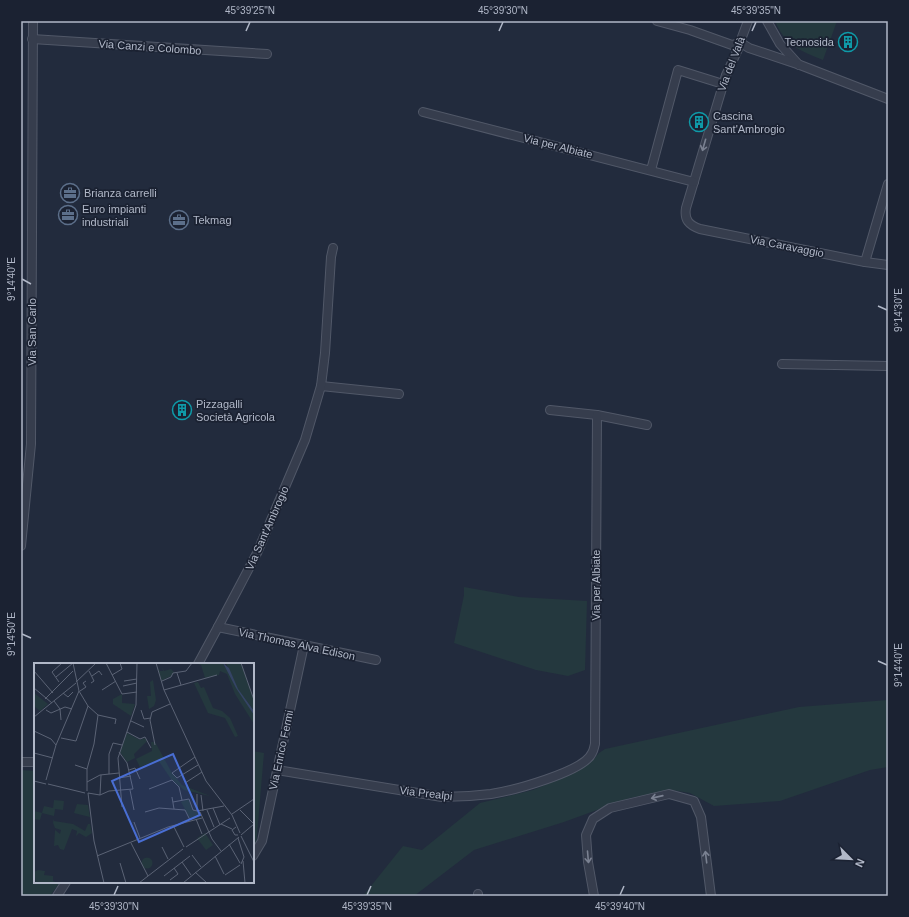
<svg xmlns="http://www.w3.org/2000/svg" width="909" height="917" font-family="Arial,sans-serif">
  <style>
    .green { fill: #24383e }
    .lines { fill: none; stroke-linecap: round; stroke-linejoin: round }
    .minor-casing { stroke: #515868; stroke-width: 10 }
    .minor { stroke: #363d4d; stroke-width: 8 }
    .oneway { stroke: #7a8191 }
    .ticks { fill: none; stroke: #b1b8c8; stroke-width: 1.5 }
    .labels { text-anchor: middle; stroke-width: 3.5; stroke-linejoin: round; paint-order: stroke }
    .poi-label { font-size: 11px; fill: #b1b8c8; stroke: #1b2232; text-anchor: start }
    .street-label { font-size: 11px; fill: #b1b8c8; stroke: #1b2232 }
    .inset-road { fill: none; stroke: #5b6375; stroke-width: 1 }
    .view { fill: #496ed3; fill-opacity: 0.15; stroke: #496ed3; stroke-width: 2 }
    .inset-edge { fill: none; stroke: #b1b8c8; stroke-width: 2 }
    .neatline { fill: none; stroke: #b1b8c8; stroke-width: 1.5 }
    .ticks-label { font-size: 10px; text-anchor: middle; fill: #b1b8c8 }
  </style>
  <rect width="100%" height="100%" fill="#222b3d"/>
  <g class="green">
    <path d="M 775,21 L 837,21 L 823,60 C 800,51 785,45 775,21 Z"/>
    <path d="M 464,587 L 519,597 L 587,601 L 585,670 L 568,676 L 536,670 L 454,643 L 464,595 Z"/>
    <path d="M 888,700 L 888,767 L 870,770 L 780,801 L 714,806 L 690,793 L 672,790 L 630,798 L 564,822 L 474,850 L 414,896 L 363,896 L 403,846 L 422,850 L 480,803 L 533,790 L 569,775 L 593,760 L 599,753 L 605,749 L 799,707 Z"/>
    <path d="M 253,751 L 264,753 L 256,847 L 253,850 Z"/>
    <path d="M 21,770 L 35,771 L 35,882 L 60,882 L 50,896 L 21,896 Z"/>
  </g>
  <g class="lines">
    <defs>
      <g id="minor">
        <path d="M 657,21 L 690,30 L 732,45 L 741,43"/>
        <path d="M 748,21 L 742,37 L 741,43 L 726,75 L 686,208 C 684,220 689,225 700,229 L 865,262 L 888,265"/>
        <path d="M 767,21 L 780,44 L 799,65"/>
        <path d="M 32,39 L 267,54"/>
        <path d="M 741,43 L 749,48 L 800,65 L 888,99"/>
        <path d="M 423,112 L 694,182"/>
        <path d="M 651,170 L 678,70 L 723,84"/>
        <path d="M 865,262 L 888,184"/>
        <path d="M 782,364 L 888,366"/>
        <path d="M 321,386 L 399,394"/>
        <path d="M 550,410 L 597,415 L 647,425"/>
        <path d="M 21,546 L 31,444 L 33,21"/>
        <path d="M 218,627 L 376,660"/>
        <path d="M 198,664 L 218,627 L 257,553 L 305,440 L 321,386 L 325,353 L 331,257 L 333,248"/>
        <path d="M 21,762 L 35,762"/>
        <path d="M 277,770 L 442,797 C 458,797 475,796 491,794 C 511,791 584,772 592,753 C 594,750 594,747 595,744 L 597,415"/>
        <path d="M 253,856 L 262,841 L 304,645"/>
        <path d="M 478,894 L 478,896"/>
        <path d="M 57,896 L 66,882"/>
        <path d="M 594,896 L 588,862 L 586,835 L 593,819 L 610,808 L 669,794 L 694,801 L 701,817 L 711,896"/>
      </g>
    </defs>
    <use href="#minor" class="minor-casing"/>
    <use href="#minor" class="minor"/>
  </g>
  <defs><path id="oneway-shaft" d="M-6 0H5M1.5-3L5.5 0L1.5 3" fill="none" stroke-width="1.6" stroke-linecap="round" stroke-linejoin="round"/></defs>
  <g class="oneway">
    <use href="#oneway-shaft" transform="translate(704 145) rotate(106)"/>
    <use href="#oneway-shaft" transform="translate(657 797) rotate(167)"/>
    <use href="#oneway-shaft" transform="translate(588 857) rotate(85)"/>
    <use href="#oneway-shaft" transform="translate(706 857) rotate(-97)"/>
  </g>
  <path class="ticks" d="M 246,31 L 250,22M 499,31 L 503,22M 752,31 L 756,22M 22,279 L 31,284M 878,306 L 887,310M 22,634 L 31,638M 878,661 L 887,665M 114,895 L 118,886M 367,895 L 371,886M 620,895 L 624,886"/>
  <defs>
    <symbol id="building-ring" viewBox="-11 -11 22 22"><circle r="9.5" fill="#1b2232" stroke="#0f9aa8" stroke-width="1.5"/><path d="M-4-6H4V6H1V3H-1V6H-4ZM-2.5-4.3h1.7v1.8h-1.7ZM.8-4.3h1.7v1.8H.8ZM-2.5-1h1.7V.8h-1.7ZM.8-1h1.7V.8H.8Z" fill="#0f9aa8"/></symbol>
    <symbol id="office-ring" viewBox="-11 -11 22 22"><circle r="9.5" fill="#1b2232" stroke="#5c6f8a" stroke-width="1.5"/><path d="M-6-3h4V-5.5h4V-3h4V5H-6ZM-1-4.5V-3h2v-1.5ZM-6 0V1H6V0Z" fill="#5c6f8a"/></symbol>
  </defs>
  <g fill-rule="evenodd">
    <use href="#building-ring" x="837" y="31" width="22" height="22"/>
    <use href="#building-ring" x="688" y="111" width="22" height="22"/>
    <use href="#office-ring" x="59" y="182" width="22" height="22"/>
    <use href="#office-ring" x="57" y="204" width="22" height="22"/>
    <use href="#office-ring" x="168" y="209" width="22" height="22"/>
    <use href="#building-ring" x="171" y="399" width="22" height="22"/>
  </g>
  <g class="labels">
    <g class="poi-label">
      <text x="834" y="46" text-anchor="end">Tecnosida</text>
      <text x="713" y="120">Cascina<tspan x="713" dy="13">Sant'Ambrogio</tspan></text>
      <text x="84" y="197">Brianza carrelli</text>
      <text x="82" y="213">Euro impianti<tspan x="82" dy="13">industriali</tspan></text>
      <text x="193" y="224">Tekmag</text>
      <text x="196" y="408">Pizzagalli<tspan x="196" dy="13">Società Agricola</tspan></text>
    </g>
    <g class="street-label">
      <text transform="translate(150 47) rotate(4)" y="4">Via Canzi e Colombo</text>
      <text transform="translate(731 64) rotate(-69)" y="4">Via del Valà</text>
      <text transform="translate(558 146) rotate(14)" y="4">Via per Albiate</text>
      <text transform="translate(787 246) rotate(11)" y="4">Via Caravaggio</text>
      <text transform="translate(32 332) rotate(-90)" y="4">Via San Carlo</text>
      <text transform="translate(267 528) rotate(-66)" y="4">Via Sant'Ambrogio</text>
      <text transform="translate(596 585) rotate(-90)" y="4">Via per Albiate</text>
      <text transform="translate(297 644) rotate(12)" y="4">Via Thomas Alva Edison</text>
      <text transform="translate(281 750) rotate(-78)" y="4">Via Enrico Fermi</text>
      <text transform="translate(426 793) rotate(7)" y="4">Via Prealpi</text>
    </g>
  </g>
  <g transform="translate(34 663)">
    <rect width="220" height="220" fill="#222b3d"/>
    <path d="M 189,0 L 219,49 L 220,61 L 201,31 L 193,11 L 186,8 L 185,12 L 171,15 L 167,2 L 164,1 ZM 192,0 L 207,0 L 220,37 L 220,48 L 204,26 ZM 124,4 L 126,8 L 129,8 L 128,4 L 130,8 L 137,6 L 141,5 L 137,6 L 140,9 L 137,13 L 127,18 ZM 119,17 L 122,37 L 120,43 L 115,46 L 113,33 L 117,33 L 116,19 ZM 164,19 L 167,25 L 170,24 L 179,45 L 188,48 L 196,55 L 204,73 L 201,74 L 191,55 L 174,50 L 160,20 ZM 0,30 L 14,41 L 6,48 L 0,43 ZM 88,31 L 88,40 L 101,41 L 97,53 L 79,41 L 79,36 ZM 93,70 L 106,77 L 111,75 L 113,78 L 100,91 L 101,95 L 93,99 L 86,89 ZM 117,79 L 121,79 L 138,110 L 148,122 L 176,133 L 150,127 L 137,116 L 124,97 L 106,104 L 102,96 L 118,88 ZM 154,136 L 160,148 L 165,149 L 167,154 L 157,157 L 147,139 ZM 20,137 L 30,138 L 29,147 L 21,146 L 20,153 L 8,150 L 6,157 L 0,156 L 0,148 L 8,150 L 10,143 L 19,145 ZM 43,141 L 54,142 L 56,154 L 40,150 ZM 20,155 L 20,158 L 39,161 L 51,168 L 54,161 L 56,161 L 58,170 L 52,174 L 45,170 L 42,173 L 43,168 L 38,166 L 30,187 L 26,186 L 24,182 L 20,183 L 21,167 L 26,171 L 27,167 L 21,165 L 19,160 ZM 171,170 L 179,182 L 172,187 L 163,175 ZM107.5 200a5.5 5.5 0 1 1 11 0a5.5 5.5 0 1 1-11 0ZM 4,207 L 11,208 L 10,212 L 19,213 L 19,218 L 24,220 L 2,220 L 0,209 Z" fill="#24383e"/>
    <path d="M 189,0 L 195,5 L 204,26 L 220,48 L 220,52 L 202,25 Z" fill="#354465"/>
    <path class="inset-road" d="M 39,0 L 45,28 L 54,43 L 64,52 L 60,81 L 53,106 L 53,128M 72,0 L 88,31 L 103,29M 122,0 L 130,27 L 172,118 L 198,152 L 206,170M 207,0 L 220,37M 0,8 L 19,30M 55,8 L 60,18 L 57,20M 143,10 L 147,22M 78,12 L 88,6 L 86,0M 58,13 L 65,8 L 68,12M 22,14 L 39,0M 90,18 L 103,16M 128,18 L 137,14 L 139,10 L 152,8 L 158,0M 25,19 L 18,9 L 28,0M 42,19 L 62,0M 89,23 L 103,20M 0,25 L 18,40M 68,27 L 82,18M 130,27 L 183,12M 46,28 L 52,24 L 49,20 L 52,18M 29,30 L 34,34 L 39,29M 11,36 L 39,8M 20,38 L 26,46 L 27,57M 12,47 L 17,50 L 31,44 L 38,46M 107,47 L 110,56 L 117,55M 64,52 L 82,56 L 81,61M 0,54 L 42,20M 97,58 L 110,64M 0,68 L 17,76 L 22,82 L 12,117M 93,69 L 106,76 L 111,74 L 117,85M 27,75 L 42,78 L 54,43M 22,82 L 45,28M 121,82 L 116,57 L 118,49 L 136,41M 0,90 L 19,95M 161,94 L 138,110 L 143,115 L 164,102M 41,102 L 53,106M 95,107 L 101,105 L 106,116M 75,111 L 75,91 L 79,80 L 88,82M 85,115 L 97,113M 0,118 L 12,121M 53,119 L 66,112 L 85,110M 151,120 L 168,109M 14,121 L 51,130M 115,126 L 138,117 L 145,124 L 148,137M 96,127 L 100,147M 54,130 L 60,178 L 70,220M 54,130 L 66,132 L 75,128 L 99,126 L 93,100 L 85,89M 163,131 L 163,148M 66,132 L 67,112M 167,132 L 169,148M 138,134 L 140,146M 139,139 L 155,136 L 159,147 L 163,148 L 190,143M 88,144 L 84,95 L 102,42 L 103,0M 179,145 L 186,162M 173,147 L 180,164M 206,147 L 220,161M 111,149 L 125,145 L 151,147 L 156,157M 166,149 L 178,176 L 187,188M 198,151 L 220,136M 162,156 L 168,171M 100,159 L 106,175M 187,161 L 198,166M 139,162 L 150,184M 202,164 L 198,167 L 201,172 L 204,172M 207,172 L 220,161M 207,173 L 220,199M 204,175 L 210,194 L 207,201M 97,180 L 114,213M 195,181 L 206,200M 128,184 L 134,196M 152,184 L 196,155M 158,192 L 167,204M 63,193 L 134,164 L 168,155M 181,193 L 190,211M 209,198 L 211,220M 148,199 L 157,212M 86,200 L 92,220M 161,209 L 173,220M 191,212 L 206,202M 130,213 L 156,193M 136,217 L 144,211 L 140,205M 105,220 L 149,186M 149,220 L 205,174"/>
    <path class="view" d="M 139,91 L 166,152 L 105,179 L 78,118 Z"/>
    <rect width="220" height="220" class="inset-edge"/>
  </g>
  <rect width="909" height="917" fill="none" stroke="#1b2232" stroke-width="44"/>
  <g transform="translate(851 859) rotate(114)" stroke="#1b2232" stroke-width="3" paint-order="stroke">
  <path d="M0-3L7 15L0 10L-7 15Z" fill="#b1b8c8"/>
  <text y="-6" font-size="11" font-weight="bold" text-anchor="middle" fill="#b1b8c8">N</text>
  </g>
  <rect x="22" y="22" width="865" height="873" class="neatline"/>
  <g class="ticks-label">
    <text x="250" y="14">45°39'25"N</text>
    <text x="503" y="14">45°39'30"N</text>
    <text x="756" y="14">45°39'35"N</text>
    <text transform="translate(11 279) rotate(-90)" y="4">9°14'40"E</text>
    <text transform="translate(898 310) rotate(-90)" y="4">9°14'30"E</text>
    <text transform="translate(11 634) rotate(-90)" y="4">9°14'50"E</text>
    <text transform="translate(898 665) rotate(-90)" y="4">9°14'40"E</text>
    <text x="114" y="910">45°39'30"N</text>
    <text x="367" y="910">45°39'35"N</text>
    <text x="620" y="910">45°39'40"N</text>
  </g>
</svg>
